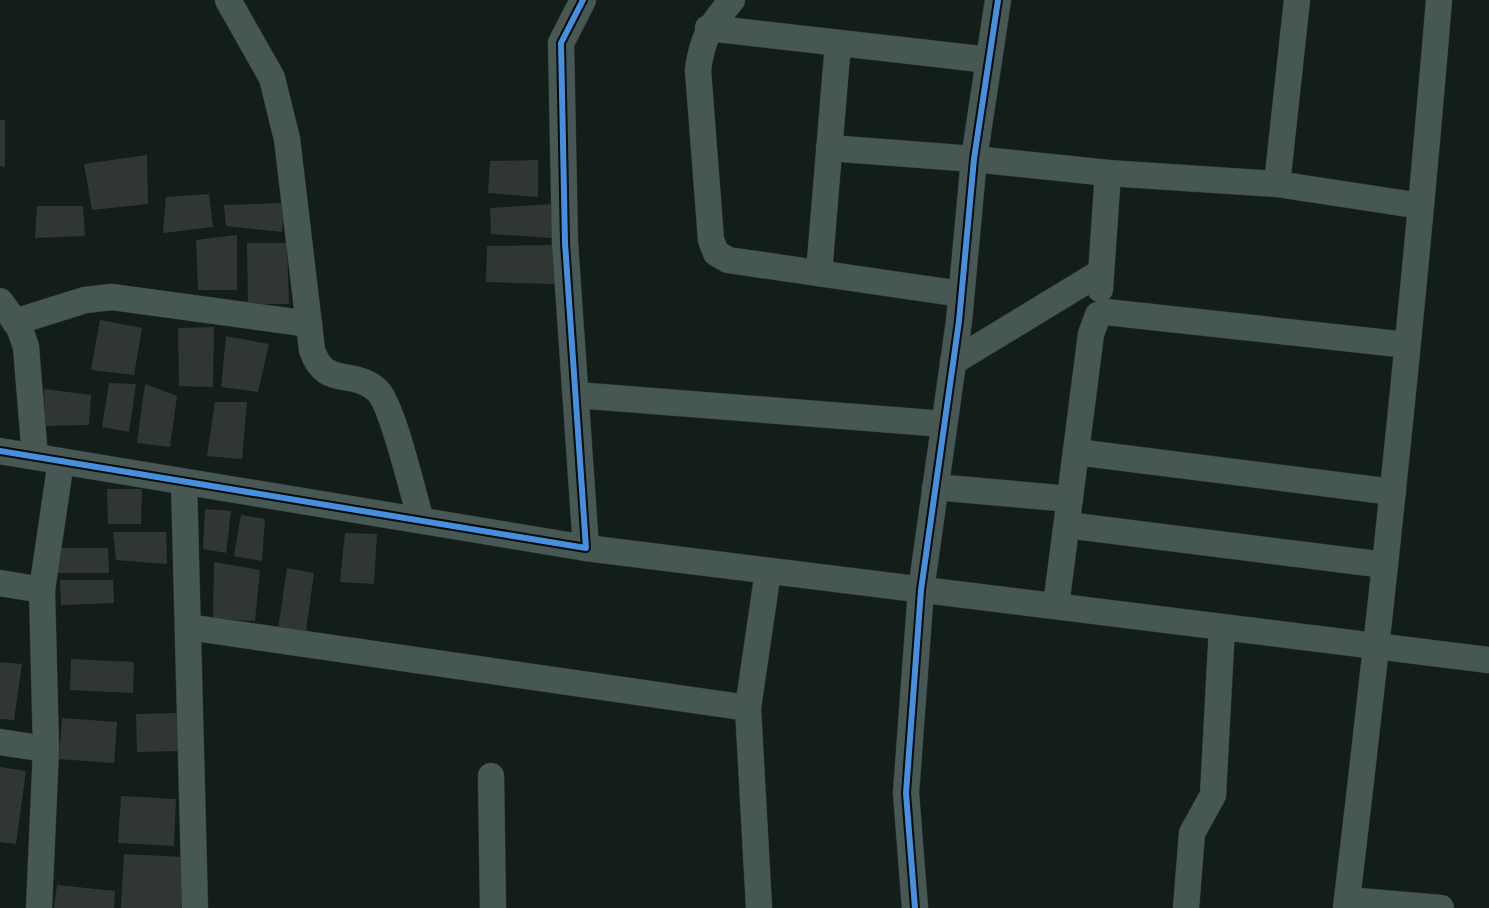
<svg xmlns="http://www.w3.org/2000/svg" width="1489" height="908" font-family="Jost,sans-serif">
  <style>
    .building { fill: #303732 }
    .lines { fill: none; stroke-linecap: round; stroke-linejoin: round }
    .minor-casing { stroke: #2f3834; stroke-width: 27 }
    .minor { stroke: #475754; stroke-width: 26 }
    .cycleway-casing { stroke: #030a06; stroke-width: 10 }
    .cycleway { stroke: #468fdf; stroke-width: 6 }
  </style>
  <rect width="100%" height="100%" fill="#131e19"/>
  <g class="building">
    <path d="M 0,120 L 5,120 L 5,167 L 0,166 Z"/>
    <path d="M 147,155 L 148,204 L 92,210 L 84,164 Z"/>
    <path d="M 538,160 L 538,197 L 488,193 L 490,161 Z"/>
    <path d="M 209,194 L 213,227 L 163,233 L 166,197 Z"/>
    <path d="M 284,203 L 282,232 L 226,226 L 224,205 Z"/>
    <path d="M 552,204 L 552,238 L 491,234 L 490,208 Z"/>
    <path d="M 37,206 L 83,206 L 85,236 L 35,238 Z"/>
    <path d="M 237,235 L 237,290 L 198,290 L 196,240 Z"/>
    <path d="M 247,243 L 287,243 L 289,304 L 248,304 Z"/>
    <path d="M 554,245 L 554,284 L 486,282 L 487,246 Z"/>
    <path d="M 100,320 L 142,328 L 134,375 L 91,370 Z"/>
    <path d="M 214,327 L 213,387 L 179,386 L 178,328 Z"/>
    <path d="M 226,336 L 269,344 L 258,392 L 221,387 Z"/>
    <path d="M 109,383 L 136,384 L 129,432 L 102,427 Z"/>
    <path d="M 145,384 L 177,396 L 170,447 L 137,443 Z"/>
    <path d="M 44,389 L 91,395 L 89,425 L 45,426 Z"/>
    <path d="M 215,402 L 247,402 L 242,459 L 207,456 Z"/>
    <path d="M 107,489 L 142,489 L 141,524 L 108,524 Z"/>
    <path d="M 205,509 L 231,511 L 226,553 L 203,549 Z"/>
    <path d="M 241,515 L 265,519 L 262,561 L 234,556 Z"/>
    <path d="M 113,532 L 166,532 L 167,564 L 116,560 Z"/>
    <path d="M 345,533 L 377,534 L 374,584 L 340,582 Z"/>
    <path d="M 54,548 L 108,548 L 109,573 L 54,573 Z"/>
    <path d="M 214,562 L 260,570 L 255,621 L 213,619 Z"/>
    <path d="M 287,568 L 314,573 L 305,638 L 278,630 Z"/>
    <path d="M 60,580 L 113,580 L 114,603 L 61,605 Z"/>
    <path d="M 71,659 L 134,662 L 133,693 L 70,690 Z"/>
    <path d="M 0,662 L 22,664 L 14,720 L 0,719 Z"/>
    <path d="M 180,713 L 181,751 L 137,752 L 136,714 Z"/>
    <path d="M 62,718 L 117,722 L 114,763 L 59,759 Z"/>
    <path d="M 0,767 L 26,771 L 16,844 L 0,842 Z"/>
    <path d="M 121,796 L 176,799 L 174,846 L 118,843 Z"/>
    <path d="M 124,854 L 183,857 L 181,908 L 121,908 Z"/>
    <path d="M 57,885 L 115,891 L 114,908 L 54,908 Z"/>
  </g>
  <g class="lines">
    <defs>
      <g id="minor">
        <path d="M 228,0 L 272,78 L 287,139 L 312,350 C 325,389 352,368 377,390 C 393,405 413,495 421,520"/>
        <path d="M 732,0 C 711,25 702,37 698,70 L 711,240 L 716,253 L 728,260 L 961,294"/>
        <path d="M 708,28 L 989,60"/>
        <path d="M 829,148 L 974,159 L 1108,173 L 1277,184 L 1421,206"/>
        <path d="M 1277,184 L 1297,0"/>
        <path d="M 819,273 L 838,43"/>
        <path d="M 1100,289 L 1108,173"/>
        <path d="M 0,301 L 19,327 L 26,347 L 35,457"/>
        <path d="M 15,322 L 85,300 L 112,297 L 309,324"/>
        <path d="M 953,362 L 1101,272"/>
        <path d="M 576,395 L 944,424"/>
        <path d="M 0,451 L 586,548 L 565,243 L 561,43 L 583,0"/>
        <path d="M 1076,452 L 1393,492"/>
        <path d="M 184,482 L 195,908"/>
        <path d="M 935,487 L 1070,499"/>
        <path d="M 1067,525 L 1385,565"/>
        <path d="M 586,548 L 1489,660"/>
        <path d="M 0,583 L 42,590"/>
        <path d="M 1056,606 L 1091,334 L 1098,315 L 1106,312 L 1407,345"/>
        <path d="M 188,627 L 748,708"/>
        <path d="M 0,742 L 46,749"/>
        <path d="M 491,776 L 493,908"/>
        <path d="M 1347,900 L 1441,908"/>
        <path d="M 39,908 L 46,749 L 42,590 L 61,461"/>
        <path d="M 759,908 L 748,708 L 768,571"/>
        <path d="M 915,908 L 906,793 L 921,590 L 959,321 L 974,159 L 998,0"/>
        <path d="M 1186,908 L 1192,833 L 1213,795 L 1222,627"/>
        <path d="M 1346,908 C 1382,606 1414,303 1439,0"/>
      </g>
    </defs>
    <use href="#minor" class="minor-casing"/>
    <use href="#minor" class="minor"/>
    <defs>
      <g id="cycleway">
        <path d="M 0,451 L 586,548 L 565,243 L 561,43 L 583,0"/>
        <path d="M 915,908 L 906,793 L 921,590 L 959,321 L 974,159 L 998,0"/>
      </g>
    </defs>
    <use href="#cycleway" class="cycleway-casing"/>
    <use href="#cycleway" class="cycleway"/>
  </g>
</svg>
